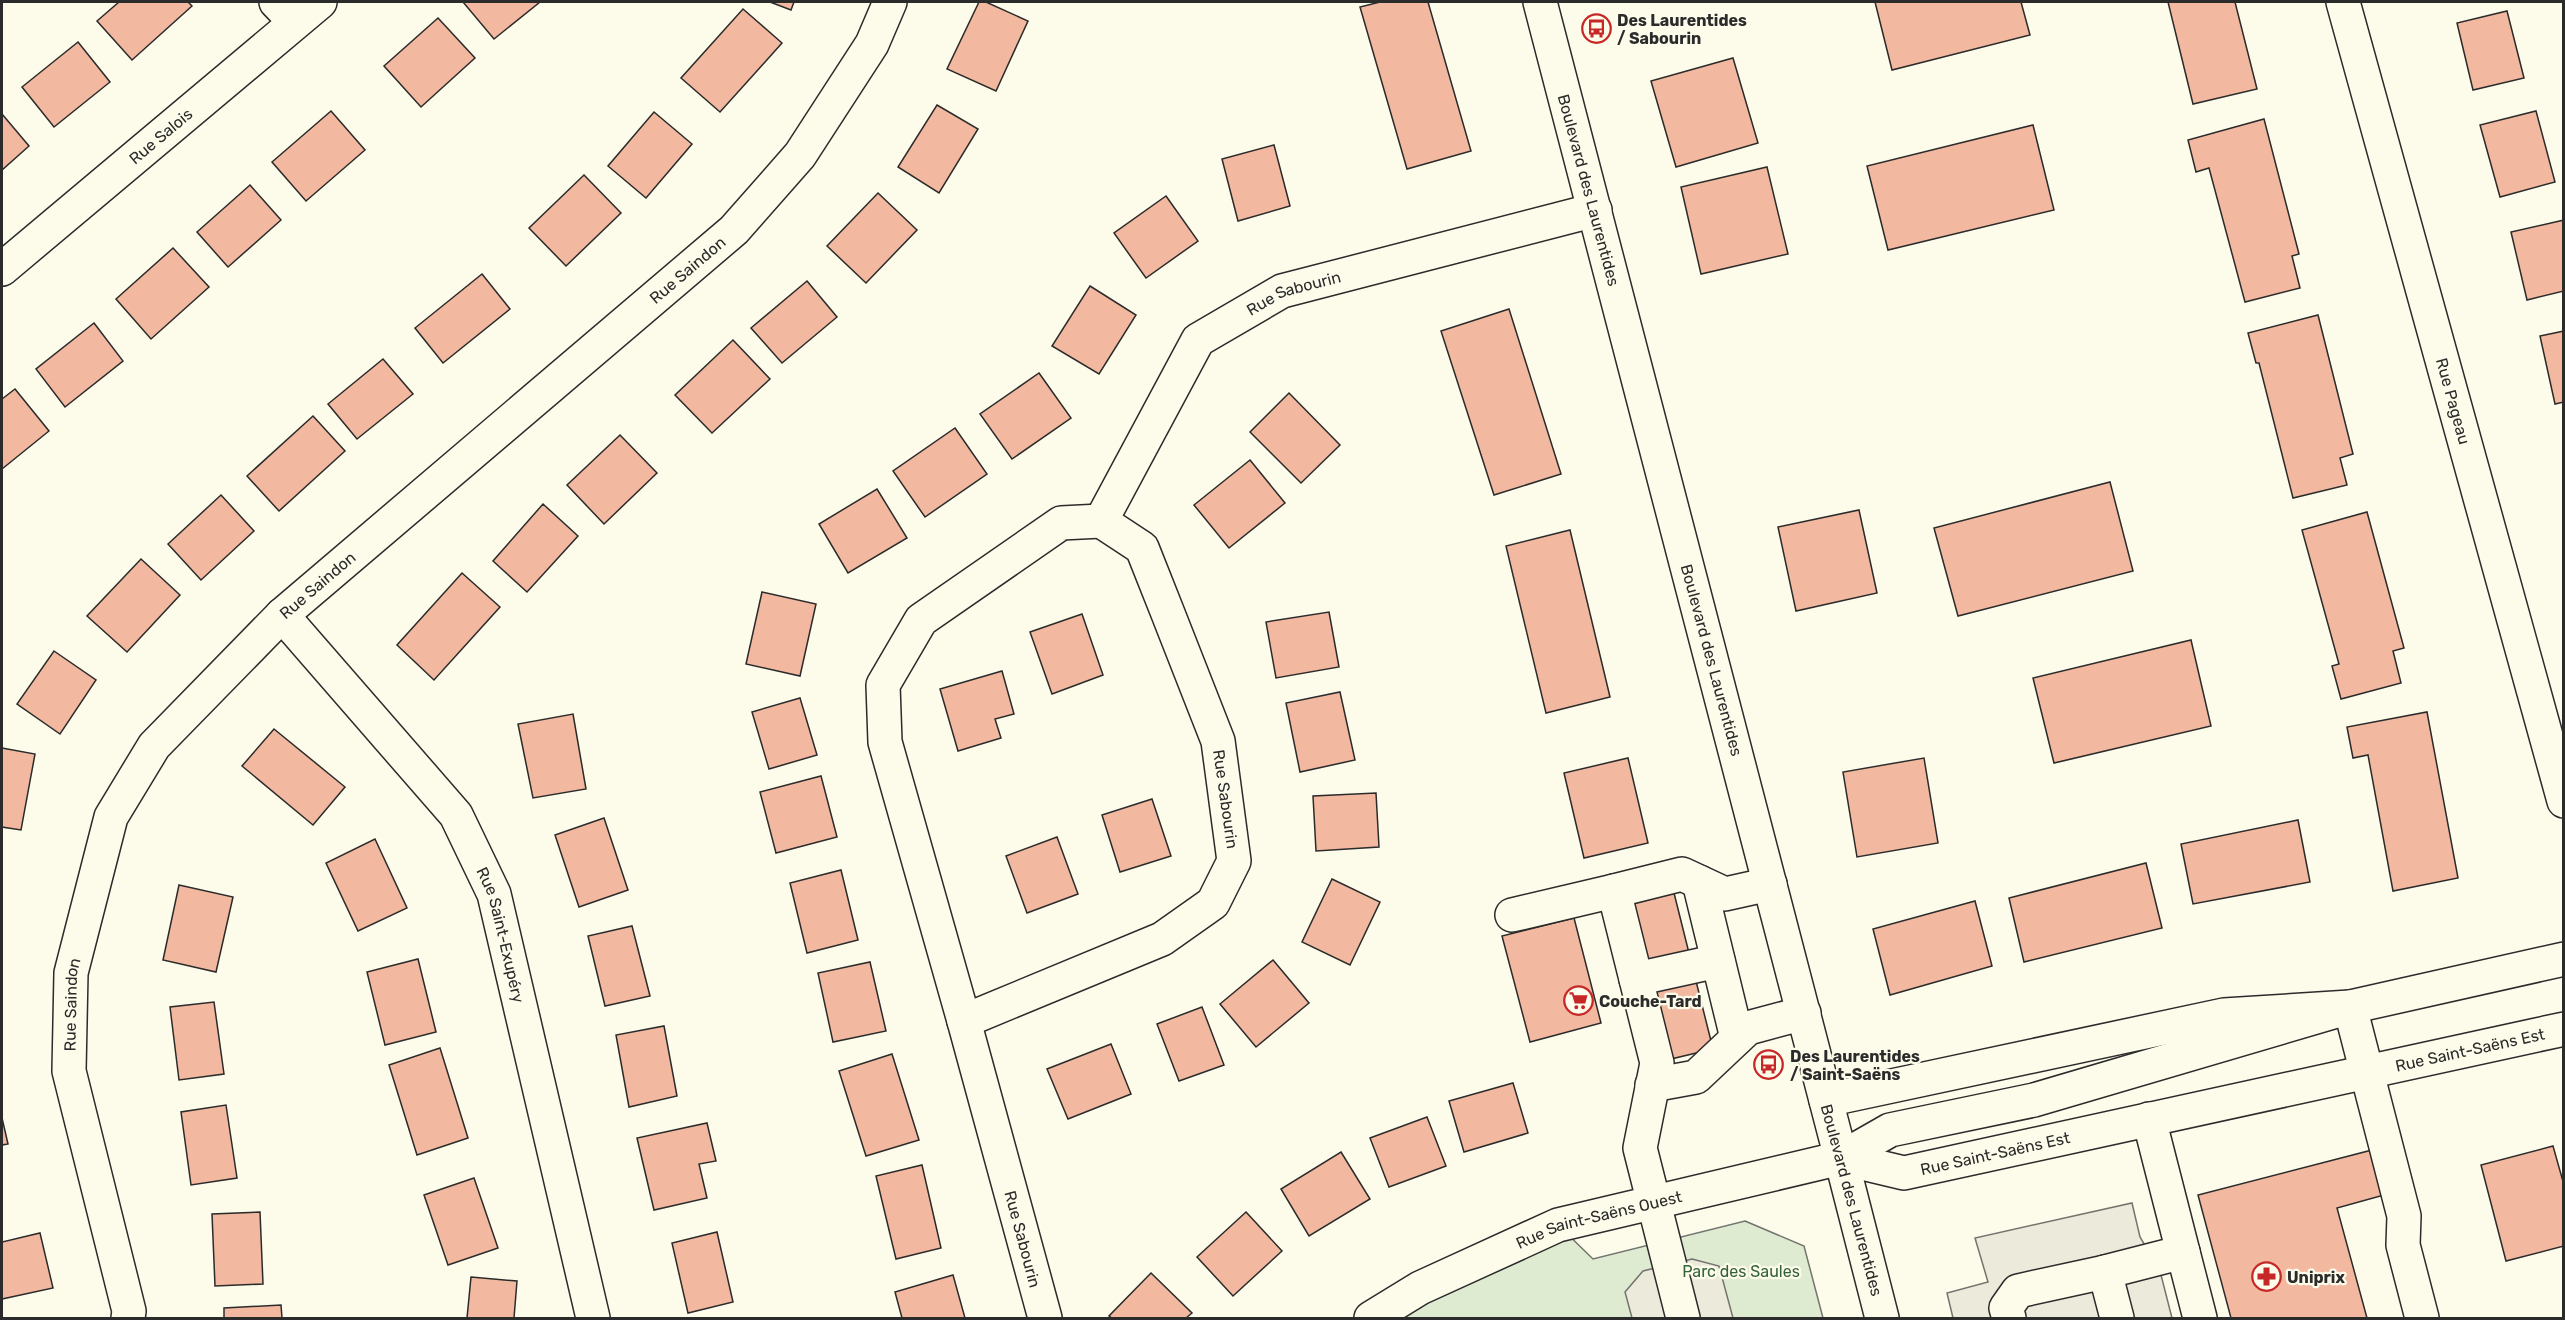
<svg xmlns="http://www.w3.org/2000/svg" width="2565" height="1320" font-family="Rubik,sans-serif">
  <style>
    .green { fill: #deebd1; stroke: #74746e; stroke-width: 1.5 }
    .parking { fill: #eceadb; stroke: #74746e; stroke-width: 1.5 }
    .building { fill: #f2b8a0; stroke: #2b2b2b; stroke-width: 1.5 }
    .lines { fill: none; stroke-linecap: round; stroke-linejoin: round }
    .minor-casing { stroke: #2b2b2b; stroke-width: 36 }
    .major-casing { stroke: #2b2b2b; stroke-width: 36 }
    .minor { stroke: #fdfbea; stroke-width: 33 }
    .major { stroke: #fdfbea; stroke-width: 33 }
    .labels { text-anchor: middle; stroke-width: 4.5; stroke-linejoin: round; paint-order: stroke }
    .poi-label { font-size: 16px; font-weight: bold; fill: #2b2b2b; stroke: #fdfbea; text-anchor: start }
    .street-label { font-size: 16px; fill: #2b2b2b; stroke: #fdfbea }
    .park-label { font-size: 16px; fill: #34623c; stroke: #fdfbea }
  </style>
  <rect width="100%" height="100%" fill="#fdfbea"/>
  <path class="green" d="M 1745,1221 L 1804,1246 L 1823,1318 L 1371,1318 L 1558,1225 L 1593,1259 Z"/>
  <g class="parking">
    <path d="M 2132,1203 L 2140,1237 L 2160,1271 L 2172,1318 L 1953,1318 L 1947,1293 L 1988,1282 L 1975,1238 Z"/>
    <path d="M 1692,1259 L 1719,1266 L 1733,1318 L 1632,1318 L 1625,1292 L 1643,1271 Z"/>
  </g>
  <g class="building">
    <path d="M 119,2 L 188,2 L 192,6 L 132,60 L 97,21 Z"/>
    <path d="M 463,2 L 540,2 L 494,39 Z"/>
    <path d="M 770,2 L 794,2 L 791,10 Z"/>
    <path d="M 979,2 L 986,2 L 1028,21 L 996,91 L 947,69 Z"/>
    <path d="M 1380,2 L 1428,2 L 1471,151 L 1407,169 L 1360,7 Z"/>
    <path d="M 1875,2 L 2021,2 L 2030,35 L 1892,70 Z"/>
    <path d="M 2168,2 L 2235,2 L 2257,89 L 2193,104 Z"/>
    <path d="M 743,9 L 782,43 L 720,112 L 681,78 Z"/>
    <path d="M 2507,11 L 2524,78 L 2473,90 L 2457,23 Z"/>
    <path d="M 438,18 L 475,58 L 421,107 L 384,66 Z"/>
    <path d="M 78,42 L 110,82 L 54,127 L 22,87 Z"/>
    <path d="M 1733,58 L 1758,143 L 1676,167 L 1651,81 Z"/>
    <path d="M 937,105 L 978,129 L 939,193 L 898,167 Z"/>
    <path d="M 331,111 L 365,150 L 306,201 L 272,162 Z"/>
    <path d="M 2536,111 L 2555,182 L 2500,197 L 2480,125 Z"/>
    <path d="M 654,112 L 692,144 L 646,198 L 608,166 Z"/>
    <path d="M 2,114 L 29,146 L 2,170 Z"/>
    <path d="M 2264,119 L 2299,254 L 2292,256 L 2300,288 L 2245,302 L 2209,168 L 2196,172 L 2188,140 Z"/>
    <path d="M 2033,125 L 2054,210 L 1888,250 L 1867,166 Z"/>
    <path d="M 1274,145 L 1290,206 L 1238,221 L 1222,159 Z"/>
    <path d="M 1767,167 L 1788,254 L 1701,274 L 1681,187 Z"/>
    <path d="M 584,175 L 621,213 L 566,266 L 529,228 Z"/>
    <path d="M 250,185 L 281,220 L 228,267 L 197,232 Z"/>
    <path d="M 878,193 L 917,230 L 866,283 L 827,246 Z"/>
    <path d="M 1166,196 L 1198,241 L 1146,278 L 1114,233 Z"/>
    <path d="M 2564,220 L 2564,291 L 2527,300 L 2511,232 Z"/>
    <path d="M 173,248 L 209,287 L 151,339 L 116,299 Z"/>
    <path d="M 482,274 L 510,309 L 443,363 L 415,328 Z"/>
    <path d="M 807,281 L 837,317 L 782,363 L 751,328 Z"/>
    <path d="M 1090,286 L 1136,315 L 1099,374 L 1052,346 Z"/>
    <path d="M 1509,309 L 1561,474 L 1494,495 L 1441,331 Z"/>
    <path d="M 2318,315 L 2353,454 L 2340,458 L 2347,485 L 2293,498 L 2259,363 L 2256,363 L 2248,333 Z"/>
    <path d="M 94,323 L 123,361 L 65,407 L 36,369 Z"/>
    <path d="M 2564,331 L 2564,402 L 2555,404 L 2540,336 Z"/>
    <path d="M 733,340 L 770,379 L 712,433 L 675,395 Z"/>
    <path d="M 383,359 L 413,394 L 357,439 L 328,404 Z"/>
    <path d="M 1039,373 L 1071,418 L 1012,459 L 980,414 Z"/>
    <path d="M 15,389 L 49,431 L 2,469 L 2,399 Z"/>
    <path d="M 1289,393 L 1340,445 L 1301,483 L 1250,432 Z"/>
    <path d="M 313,416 L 345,451 L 279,511 L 247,476 Z"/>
    <path d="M 955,428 L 987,474 L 925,517 L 893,471 Z"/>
    <path d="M 620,435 L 657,473 L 604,524 L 567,485 Z"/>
    <path d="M 1250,460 L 1285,503 L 1229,548 L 1194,505 Z"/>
    <path d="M 2110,482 L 2133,571 L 1958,616 L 1934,528 Z"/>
    <path d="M 877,489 L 907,538 L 848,573 L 819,524 Z"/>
    <path d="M 221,495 L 254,531 L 201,580 L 168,544 Z"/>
    <path d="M 543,504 L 578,536 L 527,592 L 493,561 Z"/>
    <path d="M 1859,510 L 1877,593 L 1796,611 L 1778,527 Z"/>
    <path d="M 2367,512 L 2404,648 L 2393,651 L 2401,683 L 2341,699 L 2332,666 L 2339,664 L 2302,530 Z"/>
    <path d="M 1570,530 L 1610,697 L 1546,713 L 1506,546 Z"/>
    <path d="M 141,559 L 180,595 L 127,652 L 87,616 Z"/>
    <path d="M 462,573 L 500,607 L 434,680 L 397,645 Z"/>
    <path d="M 762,592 L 816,604 L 800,676 L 746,664 Z"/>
    <path d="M 1329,612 L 1339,667 L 1276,678 L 1266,622 Z"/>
    <path d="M 1082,614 L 1103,675 L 1052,694 L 1030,632 Z"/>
    <path d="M 2191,640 L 2211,726 L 2054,763 L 2033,678 Z"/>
    <path d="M 54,651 L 96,680 L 60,734 L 17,704 Z"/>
    <path d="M 1002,671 L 1014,714 L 995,719 L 1001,738 L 958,751 L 940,689 Z"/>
    <path d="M 1340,692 L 1355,760 L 1300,772 L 1286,703 Z"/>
    <path d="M 800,698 L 817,755 L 769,769 L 752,712 Z"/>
    <path d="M 2427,712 L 2458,878 L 2393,891 L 2368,755 L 2353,758 L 2347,727 Z"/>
    <path d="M 573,714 L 586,789 L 533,798 L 518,724 Z"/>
    <path d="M 274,729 L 345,787 L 313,825 L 242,766 Z"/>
    <path d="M 2,748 L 35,754 L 21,830 L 2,827 Z"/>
    <path d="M 1628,758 L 1648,843 L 1584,858 L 1564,773 Z"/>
    <path d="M 1924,758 L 1938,843 L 1857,857 L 1843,772 Z"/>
    <path d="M 821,776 L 837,837 L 776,853 L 760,792 Z"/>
    <path d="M 1376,793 L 1379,847 L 1316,851 L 1313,796 Z"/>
    <path d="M 1152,799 L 1171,856 L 1120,872 L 1102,815 Z"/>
    <path d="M 604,818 L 628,890 L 579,907 L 555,835 Z"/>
    <path d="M 2298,820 L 2310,882 L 2193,904 L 2181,844 Z"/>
    <path d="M 1057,837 L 1078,894 L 1027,913 L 1006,856 Z"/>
    <path d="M 375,839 L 407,908 L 358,931 L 326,863 Z"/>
    <path d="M 2146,863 L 2162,928 L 2024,962 L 2009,898 Z"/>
    <path d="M 841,870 L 858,940 L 807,953 L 790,883 Z"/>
    <path d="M 1332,879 L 1380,902 L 1350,965 L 1302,942 Z"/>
    <path d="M 179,885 L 233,897 L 216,972 L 163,960 Z"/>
    <path d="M 1674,893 L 1713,1049 L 1671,1059 L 1632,904 Z"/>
    <path d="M 1975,901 L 1992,966 L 1890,995 L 1873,929 Z"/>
    <path d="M 1574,918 L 1601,1023 L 1530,1042 L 1502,936 Z"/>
    <path d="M 632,926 L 650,996 L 605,1006 L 588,936 Z"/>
    <path d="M 418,959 L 436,1032 L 385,1045 L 367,972 Z"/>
    <path d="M 1273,960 L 1309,1003 L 1256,1047 L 1220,1004 Z"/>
    <path d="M 870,962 L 886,1031 L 833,1042 L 818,973 Z"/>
    <path d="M 214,1002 L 224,1074 L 179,1080 L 170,1007 Z"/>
    <path d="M 1202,1007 L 1224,1065 L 1179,1081 L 1157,1024 Z"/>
    <path d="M 664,1026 L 677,1096 L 629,1107 L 616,1035 Z"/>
    <path d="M 1111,1044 L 1131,1094 L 1068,1119 L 1047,1069 Z"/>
    <path d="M 440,1048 L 468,1138 L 417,1155 L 389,1065 Z"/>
    <path d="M 892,1054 L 919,1140 L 866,1156 L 839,1071 Z"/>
    <path d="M 1513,1083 L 1528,1133 L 1464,1152 L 1449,1101 Z"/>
    <path d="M 226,1105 L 237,1178 L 191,1185 L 181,1112 Z"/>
    <path d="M 1427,1117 L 1446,1166 L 1389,1187 L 1370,1138 Z"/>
    <path d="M 2,1118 L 8,1144 L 2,1145 Z"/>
    <path d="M 707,1123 L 716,1161 L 699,1164 L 707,1198 L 654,1210 L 637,1138 Z"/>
    <path d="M 2553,1146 L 2564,1185 L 2564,1246 L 2506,1261 L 2481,1165 Z"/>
    <path d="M 2372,1150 L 2384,1195 L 2337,1208 L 2367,1318 L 2231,1318 L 2198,1195 Z"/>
    <path d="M 1341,1152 L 1370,1199 L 1309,1236 L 1281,1189 Z"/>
    <path d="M 922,1165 L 941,1248 L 896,1259 L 876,1176 Z"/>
    <path d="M 474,1178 L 498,1248 L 448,1265 L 424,1195 Z"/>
    <path d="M 260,1212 L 263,1284 L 215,1286 L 212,1214 Z"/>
    <path d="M 1246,1212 L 1282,1251 L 1233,1296 L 1197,1257 Z"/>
    <path d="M 717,1232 L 733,1302 L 688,1313 L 672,1243 Z"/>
    <path d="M 40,1233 L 53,1288 L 2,1299 L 2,1242 Z"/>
    <path d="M 1151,1273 L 1192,1313 L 1186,1318 L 1112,1318 L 1109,1316 Z"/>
    <path d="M 953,1275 L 965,1318 L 902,1318 L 895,1292 Z"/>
    <path d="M 471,1277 L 517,1281 L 514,1318 L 467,1318 Z"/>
    <path d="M 281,1305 L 282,1318 L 224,1318 L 224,1308 Z"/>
  </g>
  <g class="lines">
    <defs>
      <g id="minor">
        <path d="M 276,2 L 295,22"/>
        <path id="s1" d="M 2343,2 L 2564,801"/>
        <path id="s2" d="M 2,269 L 320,2"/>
        <path id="s3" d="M 282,615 L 456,815 L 494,894 L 593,1318"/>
        <path d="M 1699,882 L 1737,1038"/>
        <path d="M 1512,915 L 1614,891"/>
        <path d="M 1636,979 L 1718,961"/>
        <path d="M 964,1021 L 885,742 L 883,685 L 921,620 L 1061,523 L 1101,521"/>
        <path d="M 1652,1085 L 1696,1077 L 1748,1028 L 1804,1013"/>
        <path d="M 1826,1100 L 2224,1015 L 2350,1007 L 2404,1216 L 2403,1245 L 2422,1318"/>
        <path d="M 2183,1252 L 2200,1318"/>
        <path id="s4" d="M 128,1318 L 129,1311 L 69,1071 L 71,973 L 111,817 L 154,746 L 282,615 L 734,230 L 800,155 L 872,44 L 890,2"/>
        <path id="s5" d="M 1045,1318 L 964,1021 L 1162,939 L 1213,903 L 1234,861 L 1218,741 L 1167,611 L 1142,548 L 1101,521 L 1198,340 L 1282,291 L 1595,210"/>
        <path id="s6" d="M 1371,1318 L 1420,1288 L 1558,1225 L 1841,1158 L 1540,2"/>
        <path d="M 1683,1318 L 1640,1148 L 1657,1063 L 1614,891 L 1682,874 L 1725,894 L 1770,884"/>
        <path d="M 2009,1318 L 2006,1308 L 2018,1291 L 2105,1272"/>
        <path d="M 2117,1318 L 2105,1272 L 2183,1252 L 2149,1119"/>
      </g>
      <g id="major">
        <path d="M 1841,1158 L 1890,1130 L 2034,1100 L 2350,1007 L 2564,959"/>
        <path id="s7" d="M 1841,1158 L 1904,1173 L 2564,1029"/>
        <path d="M 1841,1158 L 1882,1318"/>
      </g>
    </defs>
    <use href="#minor" class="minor-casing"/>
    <use href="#major" class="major-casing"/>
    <use href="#minor" class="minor"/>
    <use href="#major" class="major"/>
  </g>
  <defs>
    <symbol id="bus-ring" viewBox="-11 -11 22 22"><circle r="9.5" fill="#fdfbea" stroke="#c62828" stroke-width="1.5"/><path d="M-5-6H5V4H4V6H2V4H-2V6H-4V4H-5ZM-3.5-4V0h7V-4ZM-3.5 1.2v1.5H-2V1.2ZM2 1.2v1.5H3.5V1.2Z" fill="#c62828"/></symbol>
    <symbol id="supermarket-ring" viewBox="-11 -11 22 22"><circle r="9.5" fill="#fdfbea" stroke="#c62828" stroke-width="1.5"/><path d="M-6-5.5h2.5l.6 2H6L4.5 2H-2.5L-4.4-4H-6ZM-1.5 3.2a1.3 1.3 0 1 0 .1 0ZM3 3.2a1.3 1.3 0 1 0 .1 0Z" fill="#c62828"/></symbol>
    <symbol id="pharmacy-ring" viewBox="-11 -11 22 22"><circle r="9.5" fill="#fdfbea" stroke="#c62828" stroke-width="1.5"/><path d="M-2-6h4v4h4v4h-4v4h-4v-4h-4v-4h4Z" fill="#c62828"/></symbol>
  </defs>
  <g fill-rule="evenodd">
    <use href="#bus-ring" x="1580" y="12" width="33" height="33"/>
    <use href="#supermarket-ring" x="1562" y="984" width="33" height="33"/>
    <use href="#bus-ring" x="1752" y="1048" width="33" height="33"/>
    <use href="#pharmacy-ring" x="2250" y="1260" width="33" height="33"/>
  </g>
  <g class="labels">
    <g class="poi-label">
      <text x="1617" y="26">Des Laurentides<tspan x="1617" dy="18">/ Sabourin</tspan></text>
      <text x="1599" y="1007">Couche-Tard</text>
      <text x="1790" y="1062">Des Laurentides<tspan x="1790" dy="18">/ Saint-Saëns</tspan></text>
      <text x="2287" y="1283">Uniprix</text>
    </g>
    <g class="street-label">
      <text dy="6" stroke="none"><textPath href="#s2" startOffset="207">Rue Salois</textPath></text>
      <text transform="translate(1589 190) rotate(75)" y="6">Boulevard des Laurentides</text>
      <text dy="6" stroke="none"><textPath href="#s4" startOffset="1312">Rue Saindon</textPath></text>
      <text dy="6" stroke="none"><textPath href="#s5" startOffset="1322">Rue Sabourin</textPath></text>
      <text dy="6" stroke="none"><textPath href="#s1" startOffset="414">Rue Pageau</textPath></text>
      <text dy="6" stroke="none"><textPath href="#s4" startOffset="826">Rue Saindon</textPath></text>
      <text transform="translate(1712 660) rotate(75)" y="6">Boulevard des Laurentides</text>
      <text transform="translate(1226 799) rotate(82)" y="6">Rue Sabourin</text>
      <text dy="6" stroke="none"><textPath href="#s3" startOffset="394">Rue Saint-Exupéry</textPath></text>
      <text dy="6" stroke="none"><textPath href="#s4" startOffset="321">Rue Saindon</textPath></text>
      <text dy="6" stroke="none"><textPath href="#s7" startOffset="644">Rue Saint-Saëns Est</textPath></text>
      <text dy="6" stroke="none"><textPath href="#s7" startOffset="158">Rue Saint-Saëns Est</textPath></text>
      <text transform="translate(1852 1200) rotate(75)" y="6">Boulevard des Laurentides</text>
      <text dy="6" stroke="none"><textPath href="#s6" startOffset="250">Rue Saint-Saëns Ouest</textPath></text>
      <text transform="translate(1023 1239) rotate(75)" y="6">Rue Sabourin</text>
    </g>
    <g class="park-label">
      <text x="1741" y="1277">Parc des Saules</text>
    </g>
  </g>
  <rect width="2565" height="1320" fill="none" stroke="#2b2b2b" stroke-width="6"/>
</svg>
